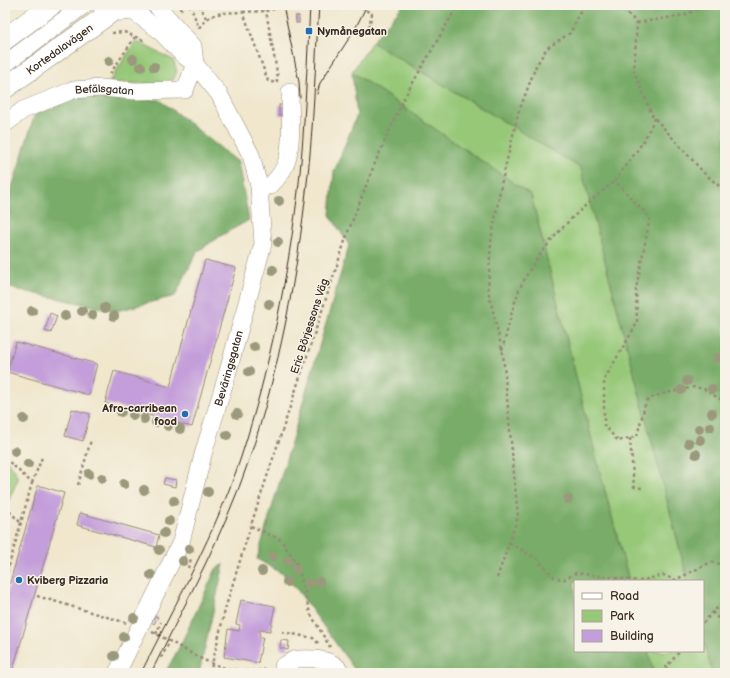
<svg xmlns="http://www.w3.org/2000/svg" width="730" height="678" font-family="'Balsamiq Sans',sans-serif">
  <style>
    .green { fill: #96c878; stroke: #68794b }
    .forest { fill: #78ac68; stroke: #5a6b43 }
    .building { fill: #c39eda }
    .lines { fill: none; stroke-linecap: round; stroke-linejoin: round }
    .minor-casing { stroke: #968876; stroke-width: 18 }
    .major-casing { stroke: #968876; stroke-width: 22 }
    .path { stroke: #968876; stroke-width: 2.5; stroke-dasharray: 3 3; stroke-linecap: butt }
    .minor { stroke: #fff; stroke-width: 17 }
    .major { stroke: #fff; stroke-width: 21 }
    .tram { stroke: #3b2a1e; stroke-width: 1 }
    .tree { fill: #9b997c }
    .poi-dot { fill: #1f6fb2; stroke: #f7f3e8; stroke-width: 1.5 }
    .labels { text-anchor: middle; stroke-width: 3; stroke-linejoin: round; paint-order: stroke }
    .poi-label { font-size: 11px; font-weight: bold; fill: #3b2a1e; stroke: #f7f3e8; text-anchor: start }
    .street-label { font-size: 11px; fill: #3b2a1e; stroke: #f7f3e8 }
  </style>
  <rect width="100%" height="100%" fill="#f7f3e8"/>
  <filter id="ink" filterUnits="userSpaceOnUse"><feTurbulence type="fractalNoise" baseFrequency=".025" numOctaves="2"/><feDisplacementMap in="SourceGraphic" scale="8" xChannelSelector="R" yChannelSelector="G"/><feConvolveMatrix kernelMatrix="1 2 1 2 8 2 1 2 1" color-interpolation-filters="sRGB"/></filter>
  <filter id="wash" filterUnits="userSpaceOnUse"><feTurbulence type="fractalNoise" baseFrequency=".012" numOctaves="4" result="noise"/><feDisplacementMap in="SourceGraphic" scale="16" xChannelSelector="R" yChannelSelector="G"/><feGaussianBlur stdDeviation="0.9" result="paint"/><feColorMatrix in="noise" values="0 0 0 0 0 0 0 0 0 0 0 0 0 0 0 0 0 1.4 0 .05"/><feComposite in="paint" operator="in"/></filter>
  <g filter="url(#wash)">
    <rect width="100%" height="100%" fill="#f0e7cd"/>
    <g class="green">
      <path d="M 136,41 L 173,60 L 177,71 L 174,79 L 161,85 L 109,82 Z"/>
      <path d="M 372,42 L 581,168 L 688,581 L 629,581 L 596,457 L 531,195 L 352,72 Z"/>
      <path d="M 5,459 L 14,468 L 18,479 L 8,502 L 6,502 Z"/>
      <path d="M 703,637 L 712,673 L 652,673 L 653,671 L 648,651 L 703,651 Z"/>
    </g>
    <g class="forest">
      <path d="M 403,5 L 725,5 L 725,673 L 712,673 L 703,637 L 703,581 L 688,581 L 581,168 L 372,42 Z"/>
      <path d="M 352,72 L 531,195 L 596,457 L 629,581 L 575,581 L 575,651 L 648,651 L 653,671 L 652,673 L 357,673 L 299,592 L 283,574 L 257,559 L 349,245 L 330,215 L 334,172 L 357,115 Z"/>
      <path d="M 75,96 L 160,100 L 238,162 L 249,220 L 217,238 L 197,252 L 175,296 L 116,311 L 5,287 L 5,210 L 35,114 Z"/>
      <path d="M 224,564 L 199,673 L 165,673 L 180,646 L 216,569 Z"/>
    </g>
    <g id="blocks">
      <g class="building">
        <rect x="296" y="16" width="3" height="7"/>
        <rect x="279" y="105" width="7" height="10"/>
        <path d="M 205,260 L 236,268 L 192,427 L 105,403 L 114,371 L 170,387 Z"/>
        <path d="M 50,313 L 57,316 L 51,333 L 45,331 Z"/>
        <path d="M 16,342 L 97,364 L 89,395 L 7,372 Z"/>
        <path d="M 72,409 L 90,414 L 83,441 L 65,436 Z"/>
        <path d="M 165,478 L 176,480 L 175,487 L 163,484 Z"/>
        <path d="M 38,485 L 64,493 L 12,673 L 5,673 L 5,600 Z"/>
        <path d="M 80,513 L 159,535 L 156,547 L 77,525 Z"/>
        <path d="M 241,600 L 275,606 L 270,631 L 260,630 L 259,637 L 263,637 L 258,663 L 224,657 L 228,629 L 239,631 L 240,625 L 236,624 Z"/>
        <path d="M 155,616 L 158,617 L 154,624 L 151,622 Z"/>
        <path d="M 281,640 L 289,641 L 288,650 L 280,648 Z"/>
      </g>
    </g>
  </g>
  <g filter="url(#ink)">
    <use href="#blocks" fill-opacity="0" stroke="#968876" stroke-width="1"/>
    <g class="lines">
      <defs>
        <g id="minor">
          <path d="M 5,64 L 84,5"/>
          <path id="s1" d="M 5,124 L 23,110 L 73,90 L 101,88 L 134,91 L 185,90 L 195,64 L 193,46 L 156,5"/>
          <path d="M 259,186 L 270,186 C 277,179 283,172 286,163 C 293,147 290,111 290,92"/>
          <path d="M 283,666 C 288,664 293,659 298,659 C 312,658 335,658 341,673"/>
          <path id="s2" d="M 117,673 L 181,542 L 204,451 L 227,375 L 263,244 L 259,186 L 251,155 L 219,94 L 195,64 L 184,56 L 158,29 L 130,9"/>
        </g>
        <g id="major">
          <path d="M 103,5 C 114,12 128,12 139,5"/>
          <path d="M 5,39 L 51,5"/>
          <path id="s3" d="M 5,88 L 114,10"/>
        </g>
      </defs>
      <use href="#minor" class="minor-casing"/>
      <use href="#major" class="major-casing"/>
      <g class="path">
        <path d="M 190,5 L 199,28"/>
        <path d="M 199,5 L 206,18"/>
        <path d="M 619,5 L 637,23 L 634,71 L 652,115 L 704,173 L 725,191"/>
        <path d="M 361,7 L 372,14 L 369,26"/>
        <path d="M 180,10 L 184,5"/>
        <path d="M 243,12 L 266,11"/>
        <path d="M 637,23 L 685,15 L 705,5"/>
        <path d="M 199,28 C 210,11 224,13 243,12 L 268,81 L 276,83 L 278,78 L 266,11 L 289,5"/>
        <path d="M 112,33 L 124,32 L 143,40 L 145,38"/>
        <path d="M 110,74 L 135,37"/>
        <path d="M 655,118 L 643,142 L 615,181 L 650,218 L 636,289 L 637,323 L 604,380 L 604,425 L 618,441 L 637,436 L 646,401 L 658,395 L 694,387 L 704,389 L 725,402"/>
        <path d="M 502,350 C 508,330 512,307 520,288 C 540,245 579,209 615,181"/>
        <path d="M 630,438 L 634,487 L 642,488"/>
        <path d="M 5,458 L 32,483 L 5,580"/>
        <path d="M 32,483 L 43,455"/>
        <path d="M 78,485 L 91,440"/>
        <path d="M 5,507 L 21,523"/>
        <path d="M 725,515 L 725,514"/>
        <path d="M 251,526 L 281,540 L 298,566 L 310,613 L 330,647"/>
        <path d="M 510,543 L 537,559 L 554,577 L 563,580 L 576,573 L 640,581 L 663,575 L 675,580 L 711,562 L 725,565"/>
        <path d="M 188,568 L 191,559"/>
        <path d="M 497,578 L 518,517 L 503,354 L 488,290 L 491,241 L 501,185 L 518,114 L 536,66 L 547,48 L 570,33 L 585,5"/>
        <path d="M 37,596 L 127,623"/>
        <path d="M 712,612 L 717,617 L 725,636"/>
        <path d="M 703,623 L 725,599"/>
        <path d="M 152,632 C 194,652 218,678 269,669"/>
        <path d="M 282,632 L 313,638 L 319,644"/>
        <path d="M 156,634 L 161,622"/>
        <path d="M 161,658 L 170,641"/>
        <path d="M 210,673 L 226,606 L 251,525 L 348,232 L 375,163 L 404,98 L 458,5"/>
        <path d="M 661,673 L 680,651"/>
      </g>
      <use href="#minor" class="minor"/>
      <use href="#major" class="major"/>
      <g class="tram">
        <path d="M 283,5 L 299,82 L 300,98"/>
        <path d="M 317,94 L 320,83 L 355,29 L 367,5"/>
        <path d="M 141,673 C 176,602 216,532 241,457 C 270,368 288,276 299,183 C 305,124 307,64 310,5"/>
        <path d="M 151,673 C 185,603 224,534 249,460 C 279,370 297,277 307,183 C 314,124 315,64 319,5"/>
      </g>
    </g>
    <g class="tree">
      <circle cx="133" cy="59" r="5"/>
      <circle cx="109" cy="61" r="5"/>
      <circle cx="141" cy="67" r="5"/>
      <circle cx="154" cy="67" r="5"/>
      <circle cx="279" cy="201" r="5"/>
      <circle cx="278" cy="242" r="5"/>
      <circle cx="273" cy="270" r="5"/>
      <circle cx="269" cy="304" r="5"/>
      <circle cx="105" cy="308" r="5"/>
      <circle cx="32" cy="311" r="5"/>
      <circle cx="82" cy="311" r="5"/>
      <circle cx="92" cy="315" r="5"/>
      <circle cx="65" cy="316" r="5"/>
      <circle cx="114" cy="316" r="5"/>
      <circle cx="254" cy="347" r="5"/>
      <circle cx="717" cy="358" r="5"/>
      <circle cx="249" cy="372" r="5"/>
      <circle cx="687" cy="381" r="5"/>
      <circle cx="712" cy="389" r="5"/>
      <circle cx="681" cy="390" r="5"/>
      <circle cx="121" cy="412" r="5"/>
      <circle cx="712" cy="413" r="5"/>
      <circle cx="237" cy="414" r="5"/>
      <circle cx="133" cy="415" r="5"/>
      <circle cx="24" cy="419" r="5"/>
      <circle cx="144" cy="419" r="5"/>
      <circle cx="156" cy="422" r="5"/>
      <circle cx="168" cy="426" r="5"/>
      <circle cx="710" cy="427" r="5"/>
      <circle cx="180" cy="429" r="5"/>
      <circle cx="699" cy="429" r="5"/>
      <circle cx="227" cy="435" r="5"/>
      <circle cx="700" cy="440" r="5"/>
      <circle cx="689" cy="443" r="5"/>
      <circle cx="15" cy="451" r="5"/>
      <circle cx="696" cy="454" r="5"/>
      <circle cx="28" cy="464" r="5"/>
      <circle cx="89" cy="474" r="5"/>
      <circle cx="102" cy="478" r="5"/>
      <circle cx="124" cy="484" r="5"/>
      <circle cx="144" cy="490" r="5"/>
      <circle cx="208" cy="492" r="5"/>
      <circle cx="568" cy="499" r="5"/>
      <circle cx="174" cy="501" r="5"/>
      <circle cx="169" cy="521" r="5"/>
      <circle cx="164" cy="533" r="5"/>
      <circle cx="189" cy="549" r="5"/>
      <circle cx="159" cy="550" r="5"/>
      <circle cx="273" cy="557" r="5"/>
      <circle cx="183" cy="561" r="5"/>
      <circle cx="288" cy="561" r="5"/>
      <circle cx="296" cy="569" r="5"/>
      <circle cx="262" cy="571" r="5"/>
      <circle cx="151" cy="575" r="5"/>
      <circle cx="287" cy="582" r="5"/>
      <circle cx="319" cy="582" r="5"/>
      <circle cx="309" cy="583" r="5"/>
      <circle cx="134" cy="618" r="5"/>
      <circle cx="124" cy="637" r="5"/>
      <circle cx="114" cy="656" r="5"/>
    </g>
  </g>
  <g class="poi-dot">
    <rect x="305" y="27" width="8" height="8" rx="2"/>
    <circle cx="185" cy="414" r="4"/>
    <circle cx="19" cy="580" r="4"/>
  </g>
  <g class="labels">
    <g class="poi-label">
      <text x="317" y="35">Nymånegatan</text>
      <text x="177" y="412" text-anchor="end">Afro-carribean<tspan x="177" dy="13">food</tspan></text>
      <text x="27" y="584">Kviberg Pizzaria</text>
    </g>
    <g class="street-label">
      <text dy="4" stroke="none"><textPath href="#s3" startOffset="67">Kortedalavägen</textPath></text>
      <text dy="4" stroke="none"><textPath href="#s1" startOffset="108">Befälsgatan</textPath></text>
      <text transform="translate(309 326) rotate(-72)" y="4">Eric Börjessons Väg</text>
      <text dy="4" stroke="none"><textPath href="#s2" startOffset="326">Beväringsgatan</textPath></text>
    </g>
  </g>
  <rect width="730" height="678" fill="none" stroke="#f7f3e8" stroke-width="20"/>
  <rect x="574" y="580" width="130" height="72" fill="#f7f3e8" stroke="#aca397"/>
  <rect x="582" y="593" width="20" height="6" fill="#ffffff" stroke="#aca397"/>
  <text x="610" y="600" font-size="12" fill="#3b2a1e">Road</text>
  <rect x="582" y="610" width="20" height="12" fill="#96c878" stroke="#aca397"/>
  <text x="610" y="620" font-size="12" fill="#3b2a1e">Park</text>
  <rect x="582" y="630" width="20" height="12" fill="#c39eda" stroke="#aca397"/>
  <text x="610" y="640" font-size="12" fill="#3b2a1e">Building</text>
</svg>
